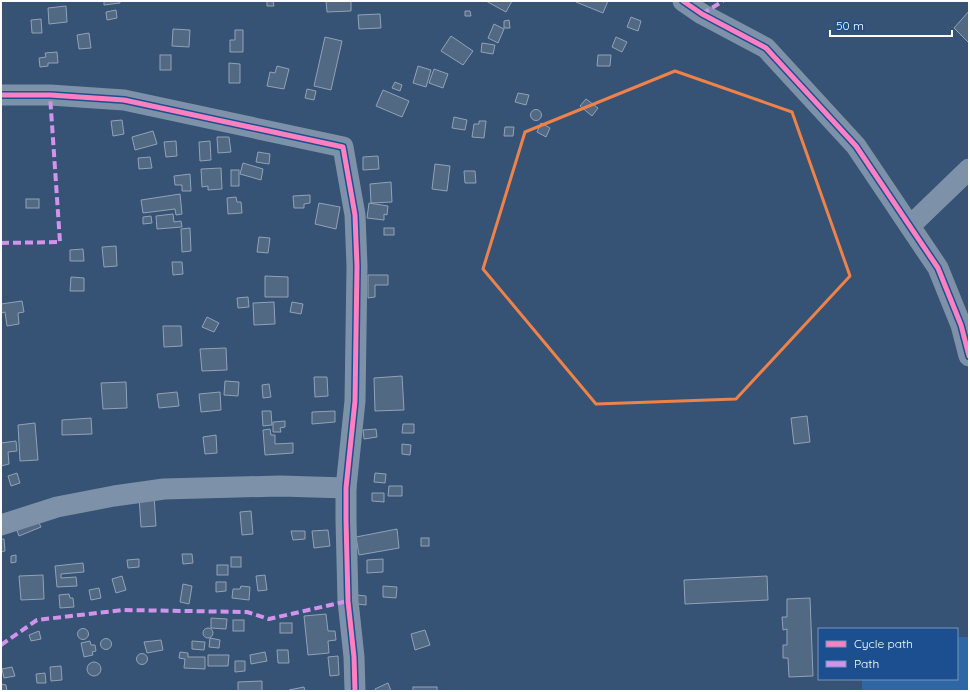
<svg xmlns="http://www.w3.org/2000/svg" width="970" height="692" font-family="Quicksand,sans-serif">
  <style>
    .green { fill: #2f66a5 }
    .building { fill: #526984; stroke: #92a2b6 }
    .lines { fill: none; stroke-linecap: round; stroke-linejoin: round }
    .minor { stroke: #7d92a8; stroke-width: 21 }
    .quiet { stroke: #d193ec; stroke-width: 4; stroke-dasharray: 8 4; stroke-linecap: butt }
    .cycleway-casing { stroke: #1b4f8f; stroke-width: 8 }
    .cycleway { stroke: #ff80c0; stroke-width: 5 }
    .marked { fill: none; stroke: #ee8249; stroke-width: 3; stroke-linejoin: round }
  </style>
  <rect width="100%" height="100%" fill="#365274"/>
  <path class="green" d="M 957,637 L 969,637 L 969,691 L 862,691 L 862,679 L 957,679 Z"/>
  <g class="building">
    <path d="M 104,1 L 120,1 L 120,3 L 104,5 Z"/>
    <path d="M 267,1 L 273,1 L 274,6 L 267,6 Z"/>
    <path d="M 326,1 L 351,1 L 351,11 L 327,12 Z"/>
    <path d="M 486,1 L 512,1 L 506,12 Z"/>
    <path d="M 577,1 L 608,1 L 603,13 L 576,2 Z"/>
    <path d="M 66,6 L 67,22 L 49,24 L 48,8 Z"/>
    <path d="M 116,10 L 117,18 L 107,20 L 106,12 Z"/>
    <path d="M 465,11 L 470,11 L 471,16 L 465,16 Z"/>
    <path d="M 969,11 L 969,43 L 954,28 Z"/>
    <path d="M 380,14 L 381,28 L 359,29 L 358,15 Z"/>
    <path d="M 631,17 L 641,21 L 638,31 L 627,27 Z"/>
    <path d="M 41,19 L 42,33 L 32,33 L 31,20 Z"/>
    <path d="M 509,20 L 510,28 L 504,28 L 504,21 Z"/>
    <path d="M 494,24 L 504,29 L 498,43 L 488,38 Z"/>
    <path d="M 173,29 L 190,30 L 189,47 L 172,46 Z"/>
    <path d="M 235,30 L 243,30 L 243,52 L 230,52 L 230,40 L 235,40 Z"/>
    <path d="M 89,33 L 91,48 L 79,49 L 77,35 Z"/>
    <path d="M 451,36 L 473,51 L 463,65 L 441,51 Z"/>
    <path d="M 325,37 L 342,41 L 331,90 L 314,86 Z"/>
    <path d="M 616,37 L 627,42 L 622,52 L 612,47 Z"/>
    <path d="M 482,43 L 495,45 L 493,54 L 481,52 Z"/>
    <path d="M 57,52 L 58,63 L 48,63 L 48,66 L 40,67 L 39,58 L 46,57 L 45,53 Z"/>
    <rect x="160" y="55" width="11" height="15"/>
    <path d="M 598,55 L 611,55 L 610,66 L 597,66 Z"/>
    <path d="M 229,63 L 240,64 L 240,83 L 229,83 Z"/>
    <path d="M 277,66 L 289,69 L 284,89 L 267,86 L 270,72 L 275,73 Z"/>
    <path d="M 418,66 L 431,70 L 426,87 L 413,83 Z"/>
    <path d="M 434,69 L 448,74 L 443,88 L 429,83 Z"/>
    <path d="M 395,82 L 402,85 L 400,91 L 392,88 Z"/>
    <path d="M 307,89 L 316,91 L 314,100 L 305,98 Z"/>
    <path d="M 383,90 L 409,101 L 402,117 L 376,106 Z"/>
    <path d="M 518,93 L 529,95 L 526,105 L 515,102 Z"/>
    <path d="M 586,99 L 598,108 L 592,116 L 580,106 Z"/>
    <circle cx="536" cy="115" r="5.5"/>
    <path d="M 454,117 L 467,120 L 465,130 L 452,128 Z"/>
    <path d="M 122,120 L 124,134 L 113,136 L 111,121 Z"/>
    <path d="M 479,121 L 486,121 L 484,138 L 472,137 L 474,124 L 479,124 Z"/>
    <path d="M 541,123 L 550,128 L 546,137 L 537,132 Z"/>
    <path d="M 505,127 L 514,127 L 513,136 L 504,136 Z"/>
    <path d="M 153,131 L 157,144 L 135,150 L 132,137 Z"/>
    <path d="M 217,137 L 229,137 L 231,152 L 218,153 Z"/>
    <path d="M 176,141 L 177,156 L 166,157 L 164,142 Z"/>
    <path d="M 210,141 L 211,160 L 200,161 L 199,142 Z"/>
    <path d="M 258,152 L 270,154 L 269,164 L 256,162 Z"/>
    <path d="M 378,156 L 379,169 L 363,170 L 363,157 Z"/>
    <path d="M 150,157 L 152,168 L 139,169 L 138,158 Z"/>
    <path d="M 243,163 L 263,169 L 261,180 L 240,174 Z"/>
    <path d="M 435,164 L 450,166 L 447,191 L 432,189 Z"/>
    <path d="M 221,168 L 222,189 L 208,190 L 208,186 L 202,187 L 201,169 Z"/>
    <rect x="231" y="170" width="8" height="16"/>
    <path d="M 464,171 L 475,171 L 476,183 L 465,183 Z"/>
    <path d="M 190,174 L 191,191 L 182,191 L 182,185 L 175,185 L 174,176 Z"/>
    <path d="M 391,182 L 392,202 L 371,203 L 370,184 Z"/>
    <path d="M 180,194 L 182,214 L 176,215 L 175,209 L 143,213 L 141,200 Z"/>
    <path d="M 310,195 L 310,203 L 304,204 L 304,208 L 294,208 L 293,196 Z"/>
    <path d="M 236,197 L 237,202 L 241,202 L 242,213 L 228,214 L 227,198 Z"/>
    <rect x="26" y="199" width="13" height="9"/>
    <path d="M 319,203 L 340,207 L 336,229 L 315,224 Z"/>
    <path d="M 369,203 L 388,206 L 387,215 L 384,214 L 384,220 L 367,218 Z"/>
    <path d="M 173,214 L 174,222 L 181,221 L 182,227 L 157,229 L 156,216 Z"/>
    <path d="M 151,216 L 152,223 L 143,224 L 143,217 Z"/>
    <path d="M 190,228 L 191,251 L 182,252 L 181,229 Z"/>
    <rect x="384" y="228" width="10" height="7"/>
    <path d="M 259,237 L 270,238 L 268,253 L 257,252 Z"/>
    <path d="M 116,246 L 117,266 L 104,267 L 102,247 Z"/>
    <path d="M 83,249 L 84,261 L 70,261 L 70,250 Z"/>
    <path d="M 172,262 L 182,262 L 183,274 L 173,275 Z"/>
    <path d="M 368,275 L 388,275 L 388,285 L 375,285 L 375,297 L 368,298 Z"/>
    <path d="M 265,276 L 288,277 L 288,297 L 265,297 Z"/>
    <path d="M 71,277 L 84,278 L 84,291 L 70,291 Z"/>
    <path d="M 248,297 L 249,307 L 238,308 L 237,298 Z"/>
    <path d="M 22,301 L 24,312 L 18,313 L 19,324 L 7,326 L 5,312 L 1,313 L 1,304 Z"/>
    <path d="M 274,302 L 275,324 L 254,325 L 253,303 Z"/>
    <path d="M 292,302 L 303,304 L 301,314 L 290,312 Z"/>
    <path d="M 207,317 L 219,323 L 214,332 L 202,327 Z"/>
    <path d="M 163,326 L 181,326 L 182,346 L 164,347 Z"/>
    <path d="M 226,348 L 227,370 L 202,371 L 200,349 Z"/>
    <path d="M 402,376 L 404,410 L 375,411 L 374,378 Z"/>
    <path d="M 314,377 L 327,377 L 328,396 L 315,397 Z"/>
    <path d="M 225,381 L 239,382 L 238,396 L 224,395 Z"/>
    <path d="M 126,382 L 127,408 L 103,409 L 101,383 Z"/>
    <path d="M 269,384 L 271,397 L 263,398 L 262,385 Z"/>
    <path d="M 177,392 L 179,406 L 159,408 L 157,394 Z"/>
    <path d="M 220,392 L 221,410 L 201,412 L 199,394 Z"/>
    <path d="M 262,411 L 271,411 L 272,425 L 263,426 Z"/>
    <path d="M 335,411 L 335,422 L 312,424 L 312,412 Z"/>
    <path d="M 807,416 L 810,442 L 794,444 L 791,418 Z"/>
    <path d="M 91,418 L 92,434 L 62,435 L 62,420 Z"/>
    <path d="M 285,421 L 285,427 L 280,428 L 281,432 L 273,432 L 273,422 Z"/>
    <path d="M 35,423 L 38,460 L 20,461 L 18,425 Z"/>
    <path d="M 403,424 L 414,424 L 414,433 L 402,433 Z"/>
    <path d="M 270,429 L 271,435 L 275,435 L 275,444 L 293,443 L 293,453 L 265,455 L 263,430 Z"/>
    <path d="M 376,429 L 377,437 L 364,439 L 363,430 Z"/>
    <path d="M 216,435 L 217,453 L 205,454 L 203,437 Z"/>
    <path d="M 16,441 L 17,451 L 8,452 L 9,464 L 1,466 L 1,443 Z"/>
    <path d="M 402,444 L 411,445 L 410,455 L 402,454 Z"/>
    <path d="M 17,473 L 20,483 L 11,486 L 8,476 Z"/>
    <path d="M 375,473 L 386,474 L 385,483 L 374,482 Z"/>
    <path d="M 389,486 L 402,486 L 402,496 L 388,496 Z"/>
    <path d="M 372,493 L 384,493 L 384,502 L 372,501 Z"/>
    <path d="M 154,495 L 156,526 L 141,527 L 139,496 Z"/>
    <path d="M 251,511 L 253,534 L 242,535 L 240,512 Z"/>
    <path d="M 37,519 L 41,527 L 19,536 L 16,528 Z"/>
    <path d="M 397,529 L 399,548 L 359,555 L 356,537 Z"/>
    <path d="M 328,530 L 330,546 L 314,548 L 312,531 Z"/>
    <path d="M 291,531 L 305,531 L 305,539 L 293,540 Z"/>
    <rect x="421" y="538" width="8" height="8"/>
    <path d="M 1,539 L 4,539 L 5,551 L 1,552 Z"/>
    <path d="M 182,554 L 192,554 L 193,563 L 183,564 Z"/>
    <path d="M 16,555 L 16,562 L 11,563 L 11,556 Z"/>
    <rect x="231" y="557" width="10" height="10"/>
    <path d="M 139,559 L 139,567 L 128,568 L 127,560 Z"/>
    <path d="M 383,559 L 383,572 L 367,573 L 367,560 Z"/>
    <path d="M 83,563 L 84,572 L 61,574 L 61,578 L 76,577 L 77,586 L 57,587 L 55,566 Z"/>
    <rect x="217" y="565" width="11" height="10"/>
    <path d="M 43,575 L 44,599 L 21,600 L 19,576 Z"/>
    <path d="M 265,575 L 267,590 L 258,591 L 256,576 Z"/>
    <path d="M 122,576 L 126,590 L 116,593 L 112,579 Z"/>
    <path d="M 767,576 L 768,600 L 685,604 L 684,580 Z"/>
    <path d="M 216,582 L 226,582 L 226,591 L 216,592 Z"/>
    <path d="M 183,584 L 192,586 L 189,604 L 180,602 Z"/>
    <path d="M 241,586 L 250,587 L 249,600 L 232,598 L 233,589 L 240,589 Z"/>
    <path d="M 383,586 L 397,587 L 396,598 L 383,597 Z"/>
    <path d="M 99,588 L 101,598 L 91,600 L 89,590 Z"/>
    <path d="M 69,594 L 70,598 L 73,598 L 74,607 L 60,608 L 59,595 Z"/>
    <path d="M 357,595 L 366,596 L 366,605 L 357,604 Z"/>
    <path d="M 810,598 L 813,676 L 789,677 L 788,658 L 783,658 L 783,645 L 787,645 L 787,629 L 783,630 L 782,617 L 787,617 L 787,599 Z"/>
    <path d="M 326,614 L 328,631 L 335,631 L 336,640 L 328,641 L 329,653 L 308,655 L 304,616 Z"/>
    <path d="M 211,618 L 227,619 L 226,629 L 211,628 Z"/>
    <rect x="233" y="620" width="11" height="11"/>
    <rect x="280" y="623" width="12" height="10"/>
    <circle cx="208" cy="633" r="5"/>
    <circle cx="83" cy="634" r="5.5"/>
    <path d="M 425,630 L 430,645 L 415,650 L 411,634 Z"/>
    <path d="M 39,631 L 41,639 L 31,641 L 29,635 Z"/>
    <path d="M 210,638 L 220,640 L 219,648 L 209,647 Z"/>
    <circle cx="106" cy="644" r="5.5"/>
    <path d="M 161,640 L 163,650 L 147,653 L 144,642 Z"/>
    <path d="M 90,641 L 91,645 L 95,645 L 96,651 L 92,652 L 93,655 L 84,657 L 81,643 Z"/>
    <path d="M 192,641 L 205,642 L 204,650 L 192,649 Z"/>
    <path d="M 277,650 L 288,650 L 289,663 L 278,663 Z"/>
    <path d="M 180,652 L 188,653 L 188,657 L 205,657 L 205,669 L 184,668 L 185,659 L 179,658 Z"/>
    <path d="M 265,652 L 267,661 L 251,664 L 250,655 Z"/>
    <circle cx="142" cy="659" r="5.5"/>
    <path d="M 208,655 L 229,655 L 228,666 L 208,666 Z"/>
    <path d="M 338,656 L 339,675 L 330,676 L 328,657 Z"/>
    <path d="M 235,661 L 245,661 L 245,671 L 235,672 Z"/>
    <circle cx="94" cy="669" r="7"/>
    <path d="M 61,666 L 62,680 L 51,681 L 50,667 Z"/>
    <path d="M 12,667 L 15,676 L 4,678 L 2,669 Z"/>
    <path d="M 45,673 L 46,683 L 37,683 L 36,674 Z"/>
    <path d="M 262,681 L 262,691 L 238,691 L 238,682 Z"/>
    <path d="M 388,683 L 391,691 L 376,691 L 375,689 Z"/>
    <path d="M 1,684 L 6,685 L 7,691 L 1,691 Z"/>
    <path d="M 304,687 L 305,691 L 289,691 L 289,690 Z"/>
    <rect x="413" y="687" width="24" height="4"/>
  </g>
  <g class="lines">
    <g class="minor">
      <path d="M 683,1 L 702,14 L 766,48 L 856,146 L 938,268 L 961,325 L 969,356"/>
      <path d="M 1,95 L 50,95 L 124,100 L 343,147 L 355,215 L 357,266 L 355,401 L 346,488 L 346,520 L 348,601 L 354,657 L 355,691"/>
      <path d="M 910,226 L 969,169"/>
      <path d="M 1,525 L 57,507 L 114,496 L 164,489 L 280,486 L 346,488"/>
    </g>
    <g class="quiet">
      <path d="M 702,14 L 723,1"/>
      <path d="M 1,243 L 60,242 L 50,95"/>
      <path d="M 1,645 L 37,620 L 123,610 L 247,612 L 269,619 L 348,601"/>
    </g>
    <defs>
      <g id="cycleway">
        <path d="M 683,1 L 702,14 L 766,48 L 856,146 L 938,268 L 961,325 L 969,356"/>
        <path d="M 1,95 L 50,95 L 124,100 L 343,147 L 355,215 L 357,266 L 355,401 L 346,488 L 346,520 L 348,601 L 354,657 L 355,691"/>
      </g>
    </defs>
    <use href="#cycleway" class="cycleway-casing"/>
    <use href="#cycleway" class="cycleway"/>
  </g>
  <path class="marked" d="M 675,71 L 792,112 L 850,276 L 736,399 L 596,404 L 483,269 L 525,132 Z"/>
  <rect width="970" height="692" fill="none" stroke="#ffffff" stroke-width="4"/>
  <rect x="818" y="628" width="140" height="52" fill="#1b4f8f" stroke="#7695bc"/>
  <rect x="826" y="641" width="20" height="6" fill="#ff80c0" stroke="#7695bc"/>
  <text x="854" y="648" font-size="12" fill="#ffffff">Cycle path</text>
  <rect x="826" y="661" width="20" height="6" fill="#d193ec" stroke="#7695bc"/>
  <text x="854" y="668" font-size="12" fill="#ffffff">Path</text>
  <path d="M830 30v6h122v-6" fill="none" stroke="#ffffff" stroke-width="2"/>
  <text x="836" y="30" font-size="12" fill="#ffffff" stroke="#1b4f8f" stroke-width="3" paint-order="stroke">50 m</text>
</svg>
